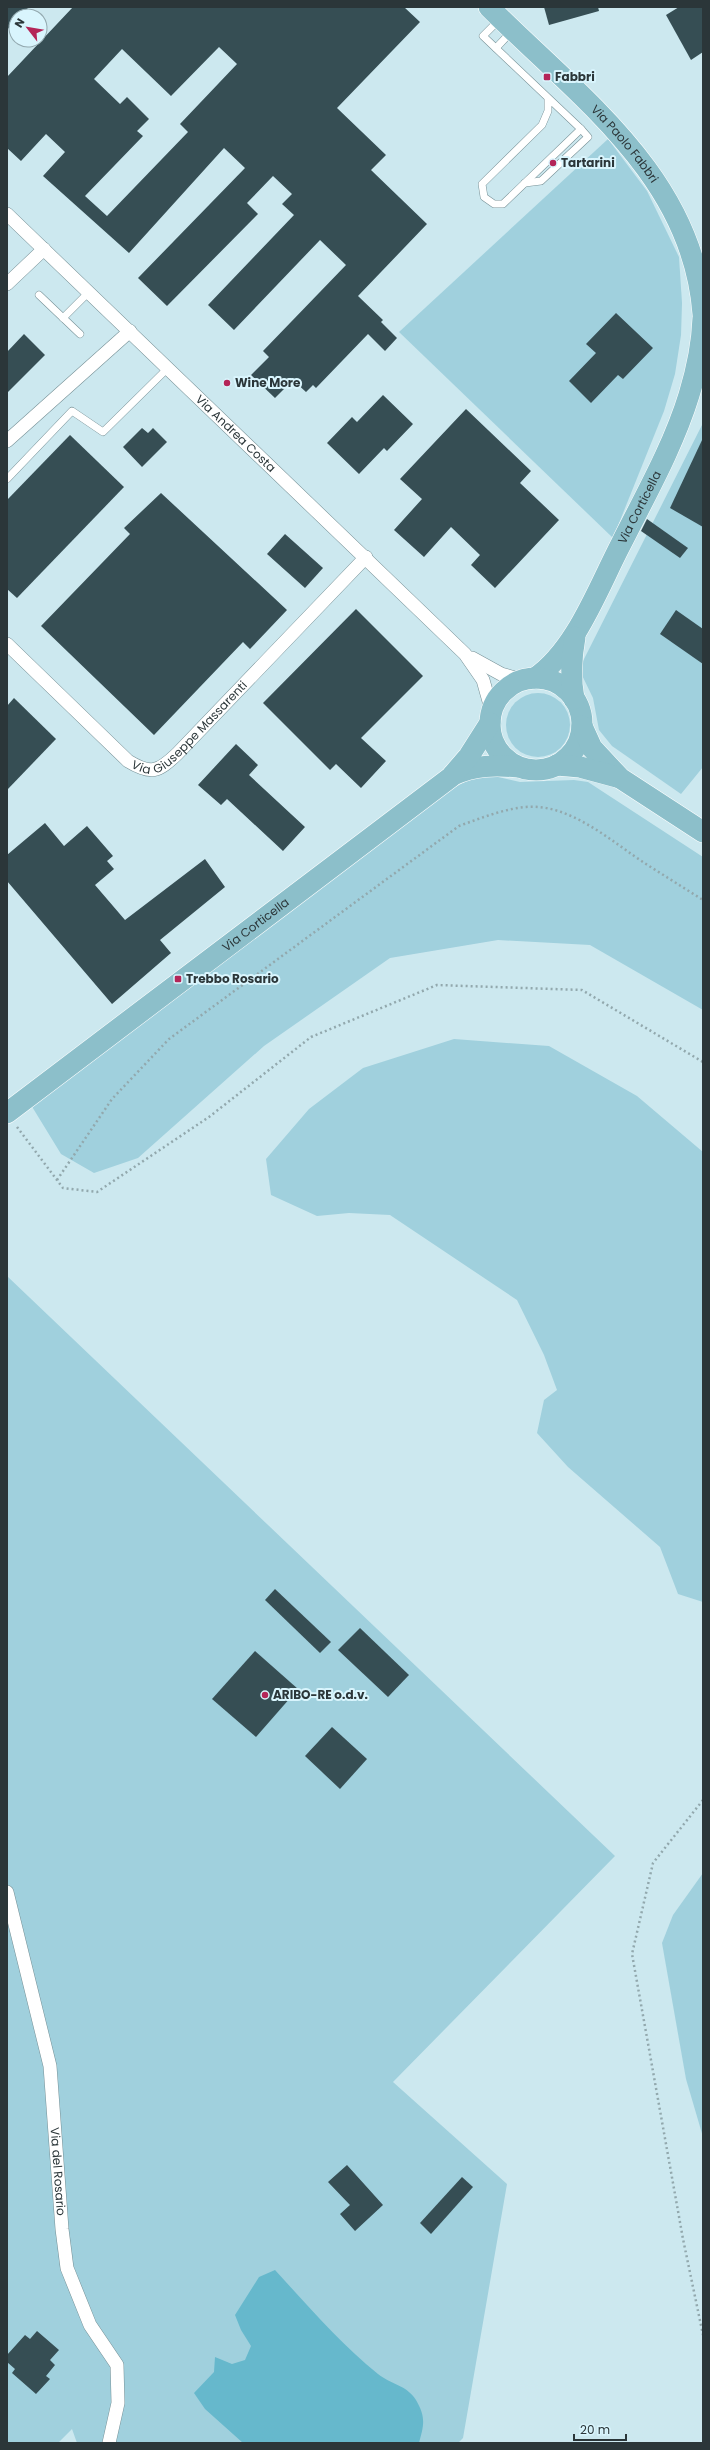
<svg xmlns="http://www.w3.org/2000/svg" width="710" height="2450" font-family="Poppins,sans-serif">
  <style>
    .green { fill: #a0d0dd }
    .water { fill: #66b8cc }
    .building { fill: #364e54; fill-rule: evenodd }
    .lines { fill: none; stroke-linecap: round; stroke-linejoin: round }
    .service-casing { stroke: #769096; stroke-width: 8 }
    .minor-casing { stroke: #769096; stroke-width: 14 }
    .primary-casing { stroke: #fff; stroke-width: 22 }
    .path { stroke: #92a8ad; stroke-width: 2.5; stroke-dasharray: 2 3; stroke-linecap: butt }
    .service { stroke: #fff; stroke-width: 7 }
    .minor { stroke: #fff; stroke-width: 13 }
    .primary { stroke: #8cbfca; stroke-width: 21 }
    .poi-dot { fill: #b42558; stroke: #d9f5fd; stroke-width: 1.5 }
    .labels { text-anchor: middle; stroke-width: 4; stroke-linejoin: round; paint-order: stroke }
    .poi-label { font-size: 12px; font-weight: bold; fill: #2b3639; stroke: #d9f5fd; text-anchor: start }
    .street-label { font-size: 12px; fill: #2b3639; stroke: #d9f5fd }
  </style>
  <rect width="100%" height="100%" fill="#cce8ef"/>
  <g class="green">
    <path d="M 608,139 L 647,191 L 679,257 L 682,303 L 681,335 L 675,374 L 664,411 L 613,538 L 399,332 Z"/>
    <path d="M 703,423 L 703,767 L 681,794 L 612,746 L 599,730 L 593,698 L 579,669 Z"/>
    <circle cx="538" cy="725" r="32"/>
    <path d="M 490,775 L 520,782 L 574,780 L 588,782 L 703,857 L 703,1010 L 590,945 L 498,940 L 390,958 L 264,1046 L 138,1158 L 94,1173 L 61,1154 L 31,1105 L 450,790 L 474,777 Z"/>
    <path d="M 454,1039 L 549,1046 L 637,1096 L 703,1152 L 703,1602 L 678,1594 L 660,1547 L 568,1467 L 537,1433 L 544,1400 L 557,1390 L 544,1355 L 517,1300 L 390,1215 L 349,1213 L 317,1216 L 271,1195 L 266,1159 L 309,1109 L 363,1068 Z"/>
    <path d="M 7,1276 L 615,1856 L 393,2082 L 507,2184 L 463,2438 L 458,2443 L 77,2443 L 72,2429 L 58,2443 L 7,2443 Z"/>
    <path d="M 703,1873 L 703,2137 L 686,2079 L 662,1943 L 673,1915 Z"/>
  </g>
  <path class="water" d="M 275,2270 C 308,2306 340,2343 378,2374 C 390,2384 407,2385 416,2400 C 426,2417 424,2425 419,2443 L 243,2443 L 205,2409 L 194,2393 L 214,2372 L 215,2357 L 232,2364 L 245,2360 L 251,2346 L 241,2330 L 235,2315 L 259,2277 Z"/>
  <g class="building">
    <path d="M 7,7 L 29,7 L 20,16 L 16,16 L 16,20 L 7,30 Z"/>
    <path d="M 73,7 L 404,7 L 420,22 L 337,108 L 386,155 L 371,170 L 427,224 L 358,296 L 383,320 L 381,322 L 397,338 L 385,351 L 368,334 L 316,388 L 313,385 L 306,392 L 293,380 L 275,398 L 251,375 L 269,357 L 263,351 L 346,265 L 320,240 L 234,330 L 208,305 L 294,215 L 282,204 L 292,194 L 273,176 L 247,203 L 258,214 L 167,306 L 138,278 L 245,168 L 224,148 L 129,253 L 43,176 L 65,152 L 46,134 L 21,161 L 7,148 L 7,77 ZM 219,47 L 237,64 L 180,124 L 188,132 L 107,216 L 85,196 L 143,136 L 137,131 L 149,119 L 127,97 L 120,104 L 94,79 L 122,49 L 171,96 Z"/>
    <path d="M 544,7 L 598,7 L 599,11 L 549,25 Z"/>
    <path d="M 679,7 L 703,7 L 703,52 L 691,60 L 666,15 Z"/>
    <path d="M 616,313 L 653,348 L 623,379 L 618,375 L 591,403 L 569,381 L 596,353 L 586,344 Z"/>
    <path d="M 24,334 L 45,355 L 7,393 L 7,352 Z"/>
    <path d="M 383,395 L 413,424 L 387,451 L 384,448 L 359,474 L 327,443 L 352,417 L 357,422 Z"/>
    <path d="M 466,409 L 531,471 L 520,483 L 559,520 L 495,588 L 471,565 L 480,555 L 451,527 L 424,557 L 394,530 L 422,499 L 400,479 Z"/>
    <path d="M 142,428 L 148,433 L 153,428 L 167,442 L 142,467 L 123,447 Z"/>
    <path d="M 70,435 L 124,487 L 17,598 L 7,589 L 7,500 Z"/>
    <path d="M 703,438 L 703,527 L 670,508 Z"/>
    <path d="M 161,493 L 287,610 L 250,649 L 243,642 L 154,735 L 41,626 L 130,534 L 124,528 Z"/>
    <path d="M 647,519 L 688,548 L 680,558 L 641,531 Z"/>
    <path d="M 285,534 L 323,568 L 305,588 L 267,554 Z"/>
    <path d="M 356,609 L 423,676 L 361,738 L 386,761 L 361,788 L 336,764 L 330,770 L 263,703 Z"/>
    <path d="M 676,610 L 703,629 L 703,664 L 660,634 Z"/>
    <path d="M 14,698 L 56,739 L 7,790 L 7,706 Z"/>
    <path d="M 236,744 L 258,765 L 249,775 L 305,827 L 283,851 L 227,799 L 221,805 L 198,785 Z"/>
    <path d="M 45,823 L 64,846 L 87,826 L 113,856 L 107,861 L 114,869 L 95,885 L 125,920 L 205,859 L 225,887 L 160,940 L 171,953 L 112,1004 L 7,881 L 7,855 Z"/>
    <path d="M 275,1589 L 331,1642 L 320,1653 L 265,1600 Z"/>
    <path d="M 360,1628 L 409,1675 L 388,1697 L 338,1650 Z"/>
    <path d="M 255,1651 L 298,1689 L 256,1737 L 212,1699 Z"/>
    <path d="M 332,1727 L 367,1759 L 340,1789 L 305,1756 Z"/>
    <path d="M 347,2165 L 383,2205 L 355,2231 L 340,2214 L 350,2205 L 328,2182 Z"/>
    <path d="M 462,2177 L 473,2187 L 431,2234 L 420,2223 Z"/>
    <path d="M 37,2331 L 59,2350 L 50,2360 L 55,2365 L 46,2376 L 50,2379 L 36,2394 L 12,2373 L 15,2369 L 7,2362 L 7,2355 L 25,2335 L 30,2339 Z"/>
  </g>
  <g class="lines">
    <defs>
      <g id="service">
        <path d="M 499,20 L 483,36 L 581,129 L 503,204 L 494,204 L 484,197 L 482,184 L 542,125 L 548,111 L 548,99"/>
        <path d="M 496,48 L 512,31"/>
        <path d="M 525,183 L 541,181 L 588,137 L 581,129"/>
        <path d="M 39,295 L 80,334"/>
        <path d="M 63,318 L 89,292"/>
        <path d="M 7,479 L 72,411 L 103,432 L 168,368"/>
      </g>
      <g id="minor">
        <path id="s1" d="M 7,214 L 465,654 L 483,680 L 492,712"/>
        <path d="M 7,284 L 44,249"/>
        <path d="M 7,441 L 130,331"/>
        <path id="s2" d="M 7,644 L 128,761 C 151,775 158,772 177,754 L 366,557"/>
        <path d="M 472,658 L 501,674 L 522,680"/>
        <path id="s3" d="M 7,1892 L 50,2066 L 62,2229 L 67,2268 L 90,2325 L 117,2365 L 118,2403 L 109,2443"/>
      </g>
      <g id="primary">
        <path id="s4" d="M 489,7 C 579,97 693,177 703,314"/>
        <path id="s5" d="M 535,678 C 576,650 598,588 621,544 C 645,496 673,447 689,395 C 697,369 702,345 703,318"/>
        <circle cx="536" cy="724" r="46"/>
        <path d="M 574,699 C 570,677 571,659 575,637"/>
        <path d="M 582,726 L 592,748 L 620,778 L 703,832"/>
        <path d="M 557,765 L 580,767 L 617,777"/>
        <path d="M 453,775 C 475,765 495,765 518,767"/>
        <path id="s6" d="M 7,1113 L 451,777 L 469,756 L 490,723"/>
      </g>
    </defs>
    <use href="#service" class="service-casing"/>
    <use href="#minor" class="minor-casing"/>
    <use href="#primary" class="primary-casing"/>
    <g class="path">
      <path d="M 17,1127 L 63,1188 L 97,1192 L 209,1117 L 311,1037 L 437,985 L 582,990 L 703,1062"/>
      <path d="M 57,1180 L 112,1099 L 169,1039 L 459,826 C 481,818 503,809 526,807 C 570,803 612,842 646,864 C 665,876 684,888 703,900"/>
      <path d="M 703,1800 L 653,1863 L 632,1954 L 683,2239 L 703,2335"/>
    </g>
    <use href="#service" class="service"/>
    <use href="#minor" class="minor"/>
    <use href="#primary" class="primary"/>
  </g>
  <g class="poi-dot">
    <rect x="543" y="73" width="8" height="8" rx="2"/>
    <circle cx="553" cy="163" r="4"/>
    <circle cx="227" cy="383" r="4"/>
    <rect x="174" y="975" width="8" height="8" rx="2"/>
    <circle cx="265" cy="1695" r="4"/>
  </g>
  <g class="labels">
    <g class="poi-label">
      <text x="555" y="81">Fabbri</text>
      <text x="561" y="167">Tartarini</text>
      <text x="235" y="387">Wine More</text>
      <text x="186" y="983">Trebbo Rosario</text>
      <text x="273" y="1699">ARIBO-RE o.d.v.</text>
    </g>
    <g class="street-label">
      <text dy="4" stroke="none"><textPath href="#s4" startOffset="193">Via Paolo Fabbri</textPath></text>
      <text dy="4" stroke="none"><textPath href="#s1" startOffset="317">Via Andrea Costa</textPath></text>
      <text dy="4" stroke="none"><textPath href="#s5" startOffset="202">Via Corticella</textPath></text>
      <text dy="4" stroke="none"><textPath href="#s2" startOffset="248">Via Giuseppe Massarenti</textPath></text>
      <text dy="4" stroke="none"><textPath href="#s6" startOffset="312">Via Corticella</textPath></text>
      <text dy="4" stroke="none"><textPath href="#s3" startOffset="285">Via del Rosario</textPath></text>
    </g>
  </g>
  <rect width="710" height="2450" fill="none" stroke="#2b3639" stroke-width="16"/>
  <g transform="translate(28 28) rotate(301)"><circle r="19" fill="#d9f5fd" stroke="#93a9af"/>
  <path d="M0-3L7 15L0 10L-7 15Z" fill="#b42558"/>
  <text y="-6" font-size="11" font-weight="bold" text-anchor="middle" fill="#2b3639">N</text>
  </g>
  <path d="M574 2434v6h52v-6" fill="none" stroke="#2b3639" stroke-width="2"/>
  <text x="580" y="2434" font-size="12" fill="#2b3639" stroke="#d9f5fd" stroke-width="3" paint-order="stroke">20 m</text>
</svg>
